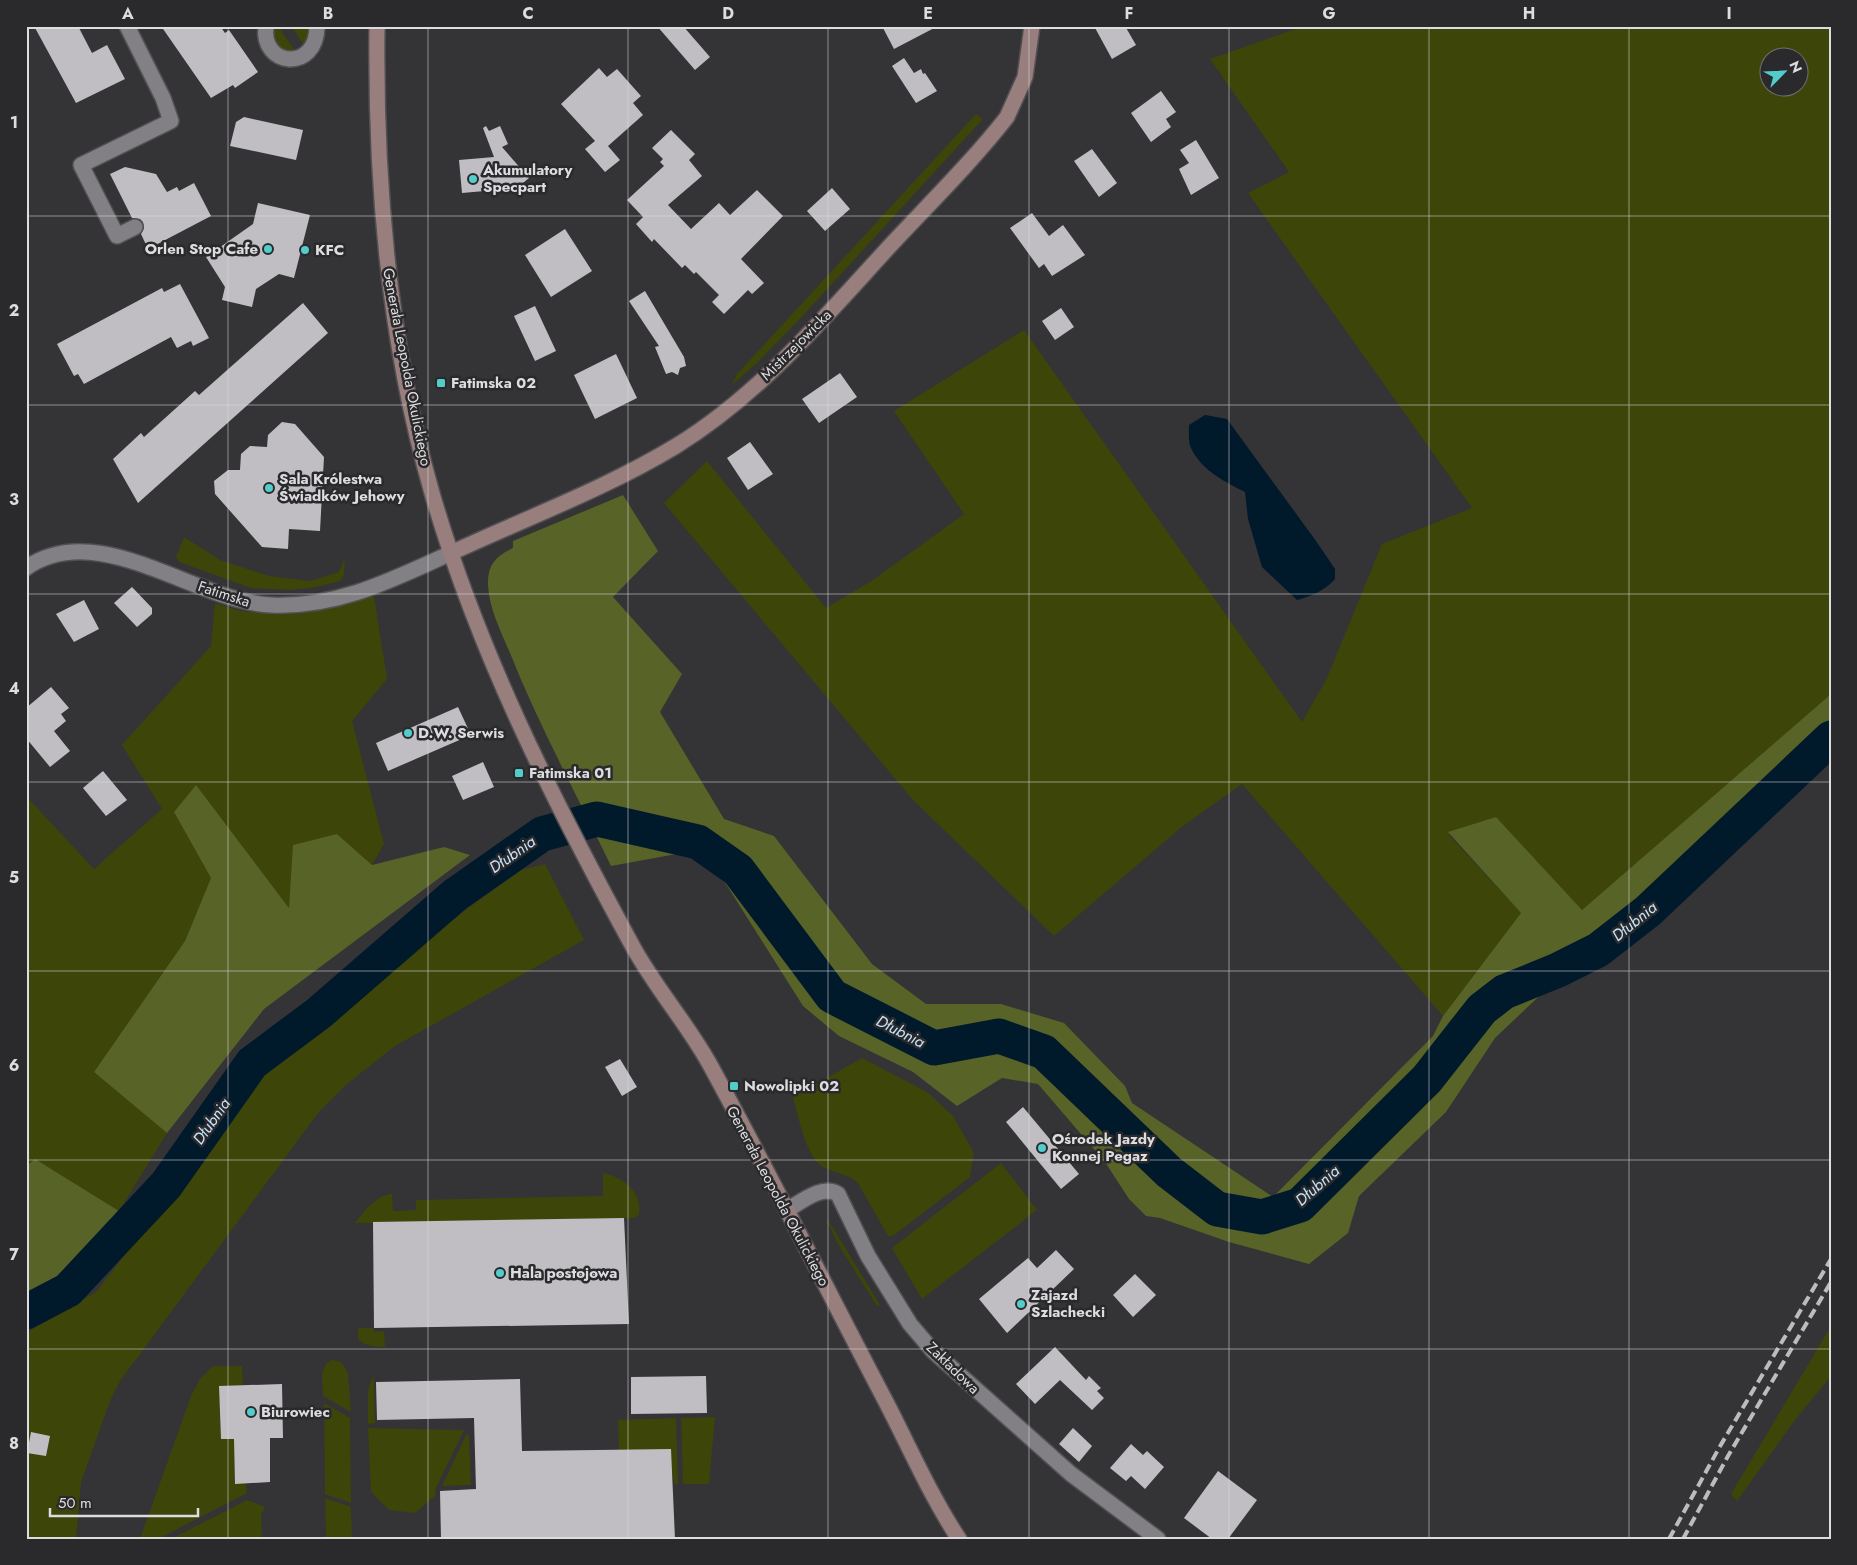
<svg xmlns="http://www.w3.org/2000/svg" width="1857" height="1565" font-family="Jost,sans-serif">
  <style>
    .green { fill: #3d4608; fill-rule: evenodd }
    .forest { fill: #586328 }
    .water { fill: #00192b }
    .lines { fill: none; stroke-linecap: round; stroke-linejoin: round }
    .river { stroke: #00192b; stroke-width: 35 }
    .building { fill: #c0bec3 }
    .street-casing { stroke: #525053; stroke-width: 18 }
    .secondary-casing { stroke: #525053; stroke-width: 18 }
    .street { stroke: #828084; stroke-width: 15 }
    .secondary { stroke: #987e7c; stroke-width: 15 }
    .rail { stroke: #bcbbbd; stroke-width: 4; stroke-dasharray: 10 5; stroke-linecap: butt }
    .grid { fill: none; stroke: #dddcde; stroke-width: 1; stroke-opacity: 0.55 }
    .poi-dot { fill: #52cdcc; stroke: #2a292c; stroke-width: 2 }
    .labels { text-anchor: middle; stroke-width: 5; stroke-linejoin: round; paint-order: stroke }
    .poi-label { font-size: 15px; font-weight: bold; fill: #dddcde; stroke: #2a292c; text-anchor: start }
    .street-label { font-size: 15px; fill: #dddcde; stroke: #2a292c }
    .water-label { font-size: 16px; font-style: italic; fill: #c5e4fb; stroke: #2a292c }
    .neatline { fill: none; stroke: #dddcde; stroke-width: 2 }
    .grid-label { font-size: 16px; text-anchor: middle; font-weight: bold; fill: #dddcde }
  </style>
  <rect width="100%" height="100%" fill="#343336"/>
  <g class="green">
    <path d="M 272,26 L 278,26 L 295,51 L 286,53 L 275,46 Z"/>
    <path d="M 291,26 L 308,26 L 310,35 L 304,45 Z"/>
    <path d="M 1304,26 L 1831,26 L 1831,694 L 1582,910 L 1496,817 L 1449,835 L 1521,913 L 1443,1016 L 1242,784 L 1183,826 L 1054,936 L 913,800 L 664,503 L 707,461 L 826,608 L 873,580 L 964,514 L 894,411 L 1024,330 L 1302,722 L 1327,678 L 1382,544 L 1472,508 L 1248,193 L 1289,172 L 1210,59 ZM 1770,58 L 1800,58 L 1800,88 L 1770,88 Z"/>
    <path d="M 976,114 L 983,119 L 799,320 L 756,364 L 732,385 L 737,374 Z"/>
    <path d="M 184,537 L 220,560 L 269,576 L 310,581 L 339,572 L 345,557 L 344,575 L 340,581 L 316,587 L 290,590 L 251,588 L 179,562 L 176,557 Z"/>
    <path d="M 374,596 L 387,679 L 352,721 L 384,844 L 372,865 L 337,834 L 290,909 L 196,785 L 174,812 L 211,878 L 185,941 L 94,1072 L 167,1133 L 119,1211 L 35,1159 L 26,1166 L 26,796 L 94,869 L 162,809 L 122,745 L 211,646 L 215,603 C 226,606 240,612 252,612 C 294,614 334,607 374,596 Z"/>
    <path d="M 545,864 L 584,940 L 395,1046 L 347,1084 L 318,1113 L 120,1381 L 110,1401 L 81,1482 L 76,1539 L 26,1539 L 26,1333 L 96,1292 L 262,1077 L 388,971 L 467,909 L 521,870 Z"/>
    <path d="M 862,1058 L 927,1092 L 953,1116 L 974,1153 L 970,1177 L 894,1235 L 888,1236 L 858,1183 C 848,1173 835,1174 823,1167 C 806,1158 798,1115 793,1097 Z"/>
    <path d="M 1001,1163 L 1037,1210 L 922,1299 L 892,1248 Z"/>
    <path d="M 603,1173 C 623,1177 643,1192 639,1215 L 634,1218 L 355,1223 C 365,1210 375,1196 392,1194 L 393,1211 L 416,1210 L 416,1200 L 603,1196 Z"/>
    <path d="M 828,1220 L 880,1305 L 877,1306 L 838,1244 L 827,1221 Z"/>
    <path d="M 1831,1326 L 1831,1376 L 1795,1420 L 1737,1501 L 1731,1494 Z"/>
    <path d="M 358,1328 L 373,1328 L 374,1332 L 384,1331 L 385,1347 C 374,1347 367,1347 358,1339 Z"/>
    <path d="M 332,1360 L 341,1362 L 348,1373 L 351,1412 L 323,1396 C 323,1384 318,1366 332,1360 Z"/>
    <path d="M 213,1366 L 242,1366 L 243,1385 L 219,1387 L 221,1439 L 234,1439 L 235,1483 L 246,1483 L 247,1493 L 158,1539 L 140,1539 L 191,1396 L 200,1379 Z"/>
    <path d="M 372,1377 L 374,1380 L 375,1423 L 368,1424 L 368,1391 Z"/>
    <path d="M 324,1403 L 350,1418 L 351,1503 L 325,1494 Z"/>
    <path d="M 715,1417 L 709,1484 L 683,1484 L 681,1418 Z"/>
    <path d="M 676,1418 L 678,1484 L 674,1484 L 673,1475 L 619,1450 L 618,1420 Z"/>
    <path d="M 368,1428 L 464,1430 L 435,1490 L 436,1495 L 415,1513 L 389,1510 L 371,1492 Z"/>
    <path d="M 466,1435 L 469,1435 L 471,1485 L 442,1486 Z"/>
    <path d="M 325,1498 L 351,1507 L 352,1539 L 326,1538 Z"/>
    <path d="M 247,1500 L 265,1507 L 261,1515 L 262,1539 L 171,1539 Z"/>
  </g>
  <g class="forest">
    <path d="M 623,495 L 658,551 L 613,597 L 682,674 L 660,712 L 724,819 L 774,836 L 872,964 L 926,1004 L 1001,1004 L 1064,1023 L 1125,1086 L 1132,1103 L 1273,1197 L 1433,1036 L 1443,1016 L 1521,913 L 1448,832 L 1496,817 L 1582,910 L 1831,694 L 1831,720 L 1495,1038 L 1446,1112 L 1359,1196 L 1348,1233 L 1309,1264 L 1229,1242 L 1160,1218 L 1146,1216 L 1129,1199 L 1105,1162 L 1038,1084 L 1002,1078 L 957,1106 L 913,1072 L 839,1036 L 803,1006 L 714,865 L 682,853 L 611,866 C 577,795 539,726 510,653 C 501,632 489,608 488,585 C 487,565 496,556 513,548 L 513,541 Z"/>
    <path d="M 196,785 L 289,908 L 293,845 L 337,834 L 372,865 L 444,847 L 470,855 L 264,1009 L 167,1133 L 94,1072 L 185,941 L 211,878 L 174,812 Z"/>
    <path d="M 35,1159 L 119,1211 L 51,1286 L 26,1298 L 26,1166 Z"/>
  </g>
  <g class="water">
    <path d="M 1205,415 L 1227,419 L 1316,541 L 1335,569 L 1335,579 C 1324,591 1312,596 1297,600 L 1262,567 L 1248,519 L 1245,492 C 1225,482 1201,470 1191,448 C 1188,442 1189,432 1189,425 Z"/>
    <path d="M 51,1286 L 68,1290 L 47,1315 L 26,1327 L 26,1298 Z"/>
  </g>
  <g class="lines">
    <path class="river" d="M 26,1312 L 68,1290 L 166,1185 L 252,1063 L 319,1013 L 455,895 L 542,834 L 597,819 L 698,842 L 738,870 L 832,996 L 934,1048 L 999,1036 L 1044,1052 L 1169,1172 L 1217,1209 L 1262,1217 L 1300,1205 L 1427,1079 L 1482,1009 L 1504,992 L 1558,970 L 1598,950 L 1648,911 L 1831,738"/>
  </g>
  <g class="building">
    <path d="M 34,26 L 78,26 L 92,53 L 107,45 L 125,79 L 76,103 Z"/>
    <path d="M 161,26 L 220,26 L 225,33 L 229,30 L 258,72 L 235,88 L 233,85 L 211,98 Z"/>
    <path d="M 657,26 L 683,26 L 710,57 L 695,70 Z"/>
    <path d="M 882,26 L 938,26 L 894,49 Z"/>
    <path d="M 1094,26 L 1125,26 L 1136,45 L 1112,59 Z"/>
    <path d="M 904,58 L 914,73 L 921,69 L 923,74 L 925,73 L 937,91 L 916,103 L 892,66 Z"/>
    <path d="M 599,68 L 607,77 L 617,69 L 641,96 L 633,103 L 643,115 L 608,146 L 620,160 L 605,172 L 585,149 L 595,141 L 561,104 Z"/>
    <path d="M 1161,91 L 1176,112 L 1166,119 L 1171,127 L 1151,142 L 1131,113 Z"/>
    <path d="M 244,117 L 303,130 L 296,160 L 230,146 L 236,122 Z"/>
    <path d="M 486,126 L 489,131 L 500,126 L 508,144 L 502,147 L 529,178 L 517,188 L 462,193 L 459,160 L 494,157 L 483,128 Z"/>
    <path d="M 671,130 L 695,154 L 689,160 L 702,176 L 668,205 L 691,229 L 719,203 L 730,215 L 757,190 L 783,216 L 741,259 L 764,283 L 752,294 L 748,290 L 724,314 L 712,302 L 719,295 L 696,272 L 694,274 L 685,265 L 682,268 L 654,239 L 652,242 L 636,224 L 643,217 L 627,200 L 664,166 L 660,162 L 663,159 L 652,148 Z"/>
    <path d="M 1196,140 L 1219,178 L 1191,195 L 1179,169 L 1189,163 L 1180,150 Z"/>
    <path d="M 1092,149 L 1117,183 L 1099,197 L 1074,161 Z"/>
    <path d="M 125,167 L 156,174 L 167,192 L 177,187 L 179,191 L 194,183 L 211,216 L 148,249 L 141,234 L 144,228 L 143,222 L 140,219 L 132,218 L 110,174 Z"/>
    <path d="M 832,188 L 850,209 L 825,231 L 807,211 Z"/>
    <path d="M 258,203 L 310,215 L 294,278 L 279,274 L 256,289 L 252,307 L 222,300 L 225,287 L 206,257 L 253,224 Z"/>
    <path d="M 1032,213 L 1049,236 L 1063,225 L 1085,255 L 1052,276 L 1044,264 L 1039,268 L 1010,228 Z"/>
    <path d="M 565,229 L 592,271 L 551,297 L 525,255 Z"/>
    <path d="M 180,284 L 209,338 L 193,346 L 191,341 L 177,348 L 171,337 L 84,384 L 78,374 L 74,376 L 57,344 L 162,288 L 164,292 Z"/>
    <path d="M 645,291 L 684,357 L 686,366 L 680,368 L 678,375 L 672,372 L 666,374 L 655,347 L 659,346 L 629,301 Z"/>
    <path d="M 303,303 L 328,333 L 138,503 L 113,459 L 141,433 L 144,437 L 195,391 L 199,395 Z"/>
    <path d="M 535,306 L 556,351 L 535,361 L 514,316 Z"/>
    <path d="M 1061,308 L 1074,327 L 1055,340 L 1042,321 Z"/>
    <path d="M 616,354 L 637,398 L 595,419 L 574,375 Z"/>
    <path d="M 840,373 L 857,397 L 819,423 L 802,399 Z"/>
    <path d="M 282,422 L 295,424 L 324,457 L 320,531 L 289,529 L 288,549 L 262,547 L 215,494 L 214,481 L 228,470 L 240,470 L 241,454 L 250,446 L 267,447 L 268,435 Z"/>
    <path d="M 750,442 L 773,474 L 748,490 L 727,458 Z"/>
    <path d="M 132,587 L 152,608 L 152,614 L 137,627 L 114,603 Z"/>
    <path d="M 84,600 L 99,629 L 74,642 L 56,614 Z"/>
    <path d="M 51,687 L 69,708 L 61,714 L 66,721 L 54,731 L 70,751 L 50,767 L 26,738 L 26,708 Z"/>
    <path d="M 458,707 L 471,735 L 388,771 L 376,743 Z"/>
    <path d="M 483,762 L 494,787 L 463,800 L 452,776 Z"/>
    <path d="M 103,771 L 127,800 L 106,816 L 83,788 Z"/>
    <path d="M 620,1059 L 637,1087 L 622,1096 L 605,1067 Z"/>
    <path d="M 1023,1107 L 1079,1174 L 1061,1189 L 1006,1122 Z"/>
    <path d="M 624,1218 L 629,1324 L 374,1328 L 373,1222 Z"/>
    <path d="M 1056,1250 L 1074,1269 L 1007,1333 L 979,1299 L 1028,1258 L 1037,1268 Z"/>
    <path d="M 1135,1274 L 1156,1295 L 1133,1317 L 1113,1295 Z"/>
    <path d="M 1055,1347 L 1086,1380 L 1089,1376 L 1101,1388 L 1097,1391 L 1104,1398 L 1092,1410 L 1060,1380 L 1035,1404 L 1016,1384 Z"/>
    <path d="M 706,1376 L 707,1413 L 631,1414 L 631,1377 Z"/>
    <path d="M 520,1379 L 522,1451 L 671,1449 L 675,1539 L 441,1539 L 440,1491 L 476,1489 L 474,1418 L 377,1420 L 376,1382 Z"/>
    <path d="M 282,1384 L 283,1438 L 270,1438 L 270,1482 L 235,1484 L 234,1439 L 221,1439 L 219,1386 Z"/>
    <path d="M 1073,1428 L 1092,1446 L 1079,1462 L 1059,1444 Z"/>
    <path d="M 31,1432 L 50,1436 L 46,1456 L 27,1453 Z"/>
    <path d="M 1131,1444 L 1143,1455 L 1147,1451 L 1164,1467 L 1145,1489 L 1131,1476 L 1126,1481 L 1110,1468 Z"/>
    <path d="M 1218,1471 L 1257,1500 L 1228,1539 L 1212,1539 L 1184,1518 Z"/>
  </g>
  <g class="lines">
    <defs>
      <g id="street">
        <path d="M 127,26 L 163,98 L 171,121 L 81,165 L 117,236 L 135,227"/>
        <path d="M 266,26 C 260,67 317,73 317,26"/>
        <path d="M 26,568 C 99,517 195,602 271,605 C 337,608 392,580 451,553"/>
        <path d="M 787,1210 C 801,1202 822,1184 838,1194 L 868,1256 L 910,1324 L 933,1351 L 1071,1474 L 1158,1539"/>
      </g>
      <g id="secondary">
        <path d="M 377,26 C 375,183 388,341 432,493 C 478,652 553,800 632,945 C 654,986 686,1022 709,1063 C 770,1174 826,1288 885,1400 C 909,1446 930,1495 959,1539"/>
        <path d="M 451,553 C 526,518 605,489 676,446 C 759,395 823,319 888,248 C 928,205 971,163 1007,117 L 1025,77 L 1032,26"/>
      </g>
    </defs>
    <use href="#street" class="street-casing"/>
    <use href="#secondary" class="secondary-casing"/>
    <use href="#street" class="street"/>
    <use href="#secondary" class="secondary"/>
    <g class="rail">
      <path d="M 1669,1539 L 1719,1448 L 1831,1259"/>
      <path d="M 1683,1539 L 1728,1456 L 1831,1282"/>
    </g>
  </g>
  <path class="grid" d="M 228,26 L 228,1539M 428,26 L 428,1539M 628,26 L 628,1539M 828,26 L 828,1539M 1029,26 L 1029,1539M 1229,26 L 1229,1539M 1429,26 L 1429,1539M 1629,26 L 1629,1539M 26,216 L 1831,216M 26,405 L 1831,405M 26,594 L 1831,594M 26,782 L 1831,782M 26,971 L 1831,971M 26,1160 L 1831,1160M 26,1349 L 1831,1349"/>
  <g class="poi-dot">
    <circle cx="473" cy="179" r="5"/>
    <circle cx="268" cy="249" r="5"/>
    <circle cx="305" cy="250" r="5"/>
    <rect x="436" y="378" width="10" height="10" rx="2.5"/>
    <circle cx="269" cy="488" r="5"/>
    <circle cx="408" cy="733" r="5"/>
    <rect x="514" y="768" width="10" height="10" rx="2.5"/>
    <rect x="729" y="1081" width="10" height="10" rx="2.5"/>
    <circle cx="1042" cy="1148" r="5"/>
    <circle cx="500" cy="1273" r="5"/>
    <circle cx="1021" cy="1304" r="5"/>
    <circle cx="251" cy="1412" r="5"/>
  </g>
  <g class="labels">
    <g class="poi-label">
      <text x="483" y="175">Akumulatory<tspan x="483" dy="17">Specpart</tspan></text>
      <text x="258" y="254" text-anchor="end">Orlen Stop Cafe</text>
      <text x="315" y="255">KFC</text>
      <text x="451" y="388">Fatimska 02</text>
      <text x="279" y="484">Sala Królestwa<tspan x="279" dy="17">Świadków Jehowy</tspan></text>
      <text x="418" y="738">D.W. Serwis</text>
      <text x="529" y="778">Fatimska 01</text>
      <text x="744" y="1091">Nowolipki 02</text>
      <text x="1052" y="1144">Ośrodek Jazdy<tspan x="1052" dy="17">Konnej Pegaz</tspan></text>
      <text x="510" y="1278">Hala postojowa</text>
      <text x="1031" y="1300">Zajazd<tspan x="1031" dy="17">Szlachecki</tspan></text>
      <text x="261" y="1417">Biurowiec</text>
    </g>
    <g class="street-label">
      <text transform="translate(796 345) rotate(-45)" y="5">Mistrzejowicka</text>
      <text transform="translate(407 367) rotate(79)" y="5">Generała Leopolda Okulickiego</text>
      <text transform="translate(224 594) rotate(18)" y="5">Fatimska</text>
      <text transform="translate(778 1196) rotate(62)" y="5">Generała Leopolda Okulickiego</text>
      <text transform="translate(953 1368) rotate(44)" y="5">Zakładowa</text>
    </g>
    <g class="water-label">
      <text transform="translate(512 854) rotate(-35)" y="6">Dłubnia</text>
      <text transform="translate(1634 921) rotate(-39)" y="6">Dłubnia</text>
      <text transform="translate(901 1031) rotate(27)" y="6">Dłubnia</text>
      <text transform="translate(211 1121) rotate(-55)" y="6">Dłubnia</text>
      <text transform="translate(1317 1185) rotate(-41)" y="6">Dłubnia</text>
    </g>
  </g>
  <rect width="1857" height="1565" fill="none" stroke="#2a292c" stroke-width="55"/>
  <g transform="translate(1784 72) rotate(66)"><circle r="24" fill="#2a292c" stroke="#727173"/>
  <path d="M0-4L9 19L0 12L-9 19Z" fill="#52cdcc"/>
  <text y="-8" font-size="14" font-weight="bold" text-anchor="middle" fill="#dddcde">N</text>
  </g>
  <path d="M50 1508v8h148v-8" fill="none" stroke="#dddcde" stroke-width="2.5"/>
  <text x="58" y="1508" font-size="15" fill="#dddcde" stroke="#2a292c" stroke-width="4" paint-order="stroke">50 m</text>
  <rect x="28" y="28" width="1802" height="1510" class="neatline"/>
  <g class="grid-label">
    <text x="128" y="19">A</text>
    <text x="328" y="19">B</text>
    <text x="528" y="19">C</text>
    <text x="728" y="19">D</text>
    <text x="928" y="19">E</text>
    <text x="1129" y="19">F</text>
    <text x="1329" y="19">G</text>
    <text x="1529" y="19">H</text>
    <text x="1729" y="19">I</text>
    <text x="14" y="128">1</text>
    <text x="14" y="316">2</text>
    <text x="14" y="505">3</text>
    <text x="14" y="694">4</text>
    <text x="14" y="883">5</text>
    <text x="14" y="1071">6</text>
    <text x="14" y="1260">7</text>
    <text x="14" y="1449">8</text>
  </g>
</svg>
